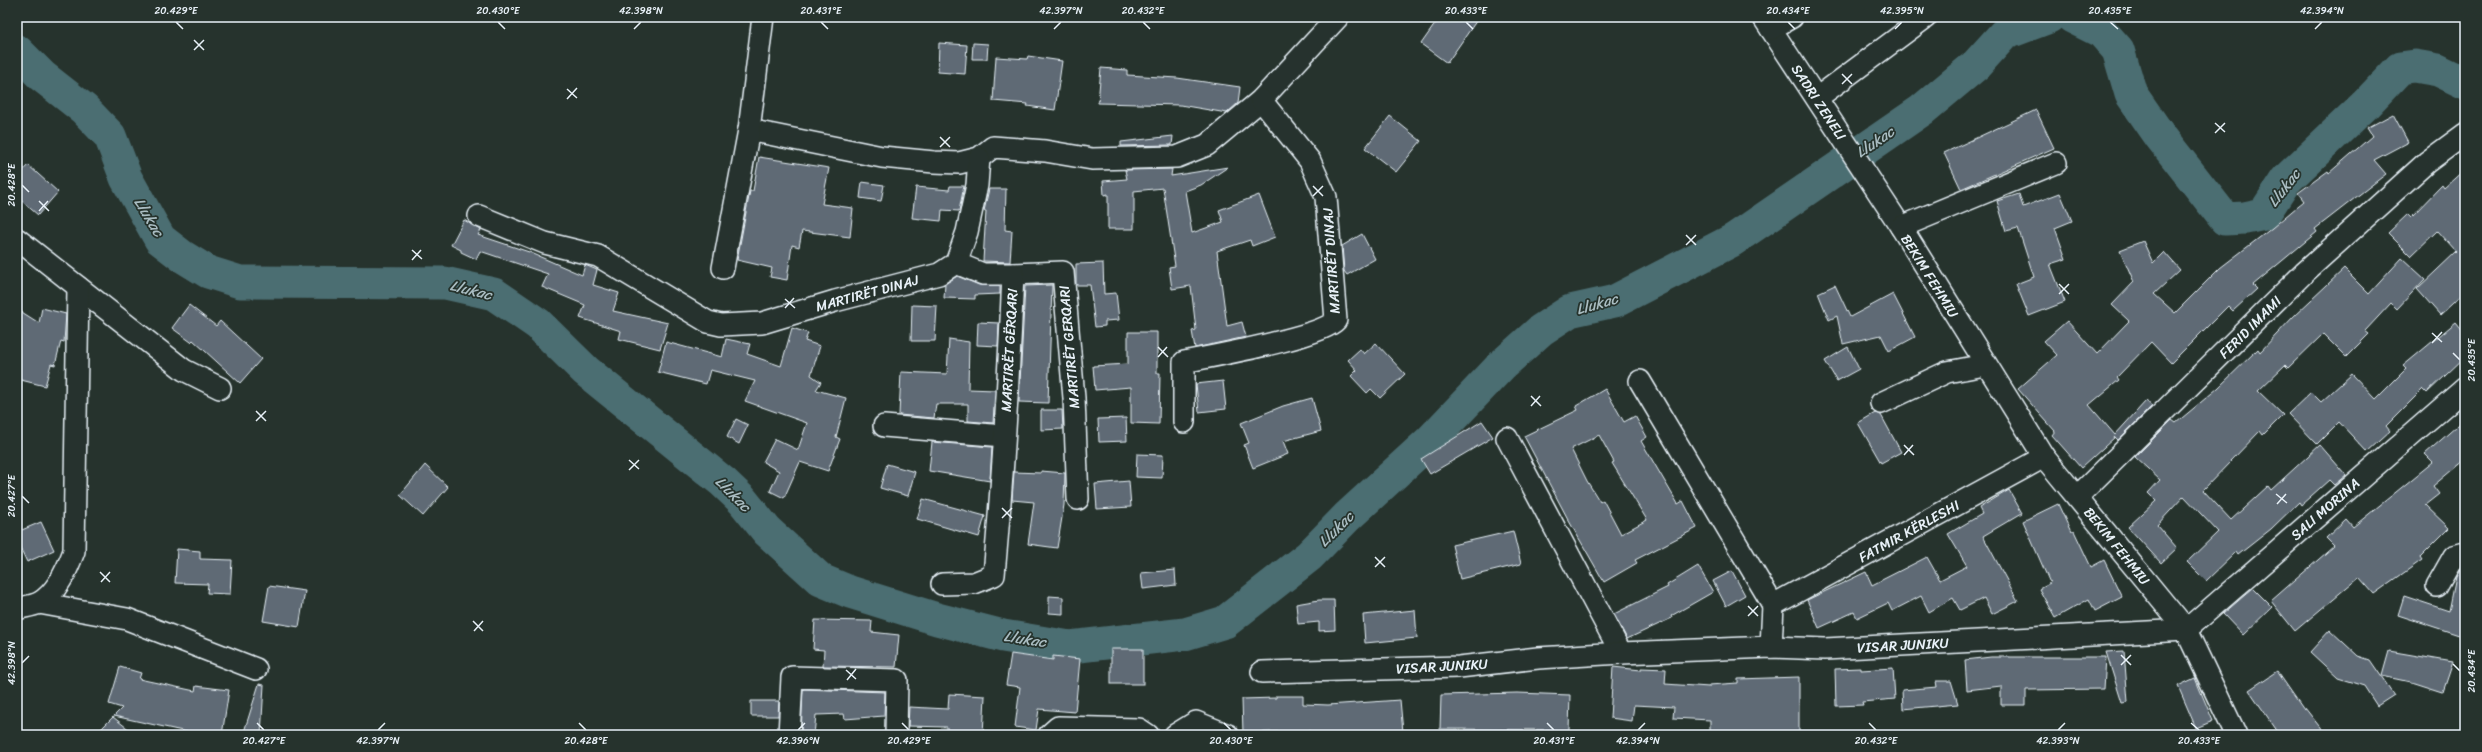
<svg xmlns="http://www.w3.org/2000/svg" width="2482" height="752" font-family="Sriracha,sans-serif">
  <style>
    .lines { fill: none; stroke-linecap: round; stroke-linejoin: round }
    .river { stroke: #4c6e72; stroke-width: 33 }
    .building { fill: #5e6a74; stroke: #e8f1f8; fill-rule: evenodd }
    .minor-casing { stroke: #e8f1f8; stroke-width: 24 }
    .minor { stroke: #26332d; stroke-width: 21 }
    .ticks { fill: none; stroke: #e8f1f8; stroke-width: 1.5 }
    .labels { text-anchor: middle; stroke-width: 3.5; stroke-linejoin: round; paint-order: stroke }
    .street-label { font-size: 14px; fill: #e8f1f8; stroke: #26332d }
    .water-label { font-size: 15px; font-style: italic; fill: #aabdc2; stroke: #26332d }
    .neatline { fill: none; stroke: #e8f1f8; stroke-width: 1.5 }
    .ticks-label { font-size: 10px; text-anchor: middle; fill: #e8f1f8 }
  </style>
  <rect width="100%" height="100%" fill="#26332d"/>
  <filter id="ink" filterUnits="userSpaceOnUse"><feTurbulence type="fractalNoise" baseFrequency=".025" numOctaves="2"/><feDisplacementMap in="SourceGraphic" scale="8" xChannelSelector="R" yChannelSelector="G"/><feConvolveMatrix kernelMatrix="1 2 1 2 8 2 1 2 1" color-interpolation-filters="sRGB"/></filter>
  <g filter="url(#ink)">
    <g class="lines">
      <g class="river">
        <path d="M 2072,17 L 2102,32 L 2118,50 L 2131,94 L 2160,136 L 2225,219 L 2245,218 L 2264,214 L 2286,180 L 2365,105 L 2400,68 L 2415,66 L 2438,70 L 2465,83"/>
        <path d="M 17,51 L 42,76 L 84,109 L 110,136 L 126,178 L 160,239 L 182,256 L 208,272 L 240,282 L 445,283 L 494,294 L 538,324 L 586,371 L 723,482 L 742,500 L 767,531 L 821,580 L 850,592 L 937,619 L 1003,636 L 1070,647 L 1185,634 L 1225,622 L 1309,556 L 1347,517 L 1429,442 L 1502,365 L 1541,330 L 1570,311 L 1615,301 L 1733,240 L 1922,110 L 1976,65 L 2004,34 L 2049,17"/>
      </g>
    </g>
    <g class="building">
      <path d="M 1440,17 L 1479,17 L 1447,63 L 1421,44 Z"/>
      <path d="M 939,43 L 967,45 L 965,74 L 938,72 Z"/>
      <path d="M 973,43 L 988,44 L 987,59 L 972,59 Z"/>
      <path d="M 1028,56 L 1062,61 L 1055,110 L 1027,106 L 1028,104 L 993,101 L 996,57 L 1027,59 Z"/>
      <path d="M 1101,68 L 1127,70 L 1127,75 L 1177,78 L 1240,87 L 1238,103 L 1227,113 L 1180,105 L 1098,103 Z"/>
      <path d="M 2036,110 L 2054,148 L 1961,189 L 1944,153 Z"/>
      <path d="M 2393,114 L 2408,142 L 2374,160 L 2386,174 L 2315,229 L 2317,232 L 2253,285 L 2257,289 L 2233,311 L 2228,306 L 2171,363 L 2151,342 L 2117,377 L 2119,380 L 2089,405 L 2115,435 L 2146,401 L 2152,406 L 2118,440 L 2115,437 L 2081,468 L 2052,435 L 2055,431 L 2018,389 L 2057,355 L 2044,341 L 2067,321 L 2097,354 L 2129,321 L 2112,305 L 2134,282 L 2120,250 L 2143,241 L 2153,263 L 2164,252 L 2180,270 L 2154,294 L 2175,313 L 2220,268 L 2272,228 L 2304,201 L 2298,193 L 2328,171 L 2329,173 L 2372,136 L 2367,128 Z"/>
      <path d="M 1390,116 L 1421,141 L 1396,172 L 1365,148 Z"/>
      <path d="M 1173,136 L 1172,145 L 1121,146 L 1121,142 Z"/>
      <path d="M 759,157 L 829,168 L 822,204 L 853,208 L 850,237 L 802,231 L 799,247 L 792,245 L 787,280 L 770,277 L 772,268 L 737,260 L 750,191 L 753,191 Z"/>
      <path d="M 28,165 L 58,192 L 38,215 L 17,197 L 17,177 Z"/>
      <path d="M 1228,167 L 1201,185 L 1185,191 L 1192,233 L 1223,222 L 1219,210 L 1259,195 L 1275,237 L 1252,246 L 1250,240 L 1217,251 L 1227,326 L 1242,322 L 1246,337 L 1195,348 L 1192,331 L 1196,330 L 1191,286 L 1172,289 L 1169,267 L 1175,266 L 1163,188 L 1134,191 L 1134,229 L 1108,229 L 1108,194 L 1104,195 L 1103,181 L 1127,179 L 1125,170 L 1172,169 L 1171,176 Z"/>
      <path d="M 2465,169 L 2465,292 L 2440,315 L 2417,289 L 2456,252 L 2437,231 L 2411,256 L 2388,233 L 2408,214 L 2411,217 L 2442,185 L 2444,188 Z"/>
      <path d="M 862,182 L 884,185 L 881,201 L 860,198 Z"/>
      <path d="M 950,186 L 964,186 L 959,211 L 942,210 L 941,221 L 912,218 L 916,187 L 949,190 Z"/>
      <path d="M 989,189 L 1006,189 L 1005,230 L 1012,231 L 1010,262 L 983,261 L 986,211 L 984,211 Z"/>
      <path d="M 2060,193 L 2072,221 L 2055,228 L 2066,259 L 2050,264 L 2065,302 L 2029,316 L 2016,284 L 2034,277 L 2018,228 L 2006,231 L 1997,201 L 2019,194 L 2023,207 Z"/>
      <path d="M 464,220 L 481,230 L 478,235 L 529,252 L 582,275 L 585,265 L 597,270 L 593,285 L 619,293 L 613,311 L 668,323 L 660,349 L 619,339 L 621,331 L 580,318 L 585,305 L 542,287 L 548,274 L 480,251 L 476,259 L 461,252 L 461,250 L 451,245 Z"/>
      <path d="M 1362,234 L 1375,259 L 1347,275 L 1344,271 L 1342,246 Z"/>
      <path d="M 2402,258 L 2425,279 L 2397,309 L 2391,303 L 2365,331 L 2369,334 L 2346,357 L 2323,334 L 2288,368 L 2285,365 L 2258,391 L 2283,415 L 2263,435 L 2260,431 L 2203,490 L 2231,520 L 2268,486 L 2271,490 L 2320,445 L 2346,475 L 2334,485 L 2329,480 L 2301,505 L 2299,502 L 2271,529 L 2238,555 L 2236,552 L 2206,581 L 2187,562 L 2218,532 L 2184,496 L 2157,525 L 2177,548 L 2161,563 L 2128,527 L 2156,501 L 2148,493 L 2160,480 L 2135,457 L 2172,420 L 2176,423 L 2218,388 L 2258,349 L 2260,352 L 2294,316 L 2344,269 L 2369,294 Z"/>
      <path d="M 1103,263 L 1104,294 L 1116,293 L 1119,320 L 1105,321 L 1105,326 L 1095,327 L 1090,285 L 1076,285 L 1076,264 Z"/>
      <path d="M 957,276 L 979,285 L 1000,286 L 1000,294 L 975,295 L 975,299 L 944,298 L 945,284 Z"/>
      <path d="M 1052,285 L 1048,403 L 1019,402 L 1025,286 Z"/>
      <path d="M 1835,285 L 1850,317 L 1893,294 L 1915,337 L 1889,351 L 1881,335 L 1843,344 L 1837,316 L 1829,320 L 1818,293 Z"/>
      <path d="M 189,305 L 216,326 L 220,321 L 261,359 L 240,383 L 193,340 L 191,342 L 172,328 Z"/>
      <path d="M 912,305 L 937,306 L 935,341 L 911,341 Z"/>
      <path d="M 42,308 L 66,314 L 64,342 L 61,341 L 55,365 L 51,364 L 45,386 L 17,379 L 17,309 L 39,323 Z"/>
      <path d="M 978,322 L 999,323 L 998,346 L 977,345 Z"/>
      <path d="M 2456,322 L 2465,333 L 2465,357 L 2427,393 L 2423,389 L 2386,426 L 2390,431 L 2367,452 L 2339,422 L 2317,444 L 2288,414 L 2311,392 L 2321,402 L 2352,374 L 2376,399 L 2406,369 L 2403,366 Z"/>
      <path d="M 792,328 L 808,333 L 805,341 L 820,346 L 811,375 L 821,382 L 816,390 L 846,398 L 836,437 L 840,439 L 828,471 L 800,462 L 784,498 L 770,491 L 779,471 L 763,462 L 775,439 L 798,450 L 807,423 L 745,401 L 755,381 L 710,370 L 706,384 L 658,372 L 666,342 L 722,357 L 726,339 L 750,344 L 747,354 L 781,366 Z"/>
      <path d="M 1128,332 L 1157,332 L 1157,373 L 1160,373 L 1159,424 L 1131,423 L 1131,387 L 1095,390 L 1093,366 L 1128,364 Z"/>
      <path d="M 949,339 L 969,342 L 968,389 L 995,390 L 993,423 L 968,421 L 968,404 L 936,404 L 934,418 L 899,415 L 901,372 L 947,374 Z"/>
      <path d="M 1376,343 L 1405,374 L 1380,398 L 1371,389 L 1367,393 L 1351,376 L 1357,370 L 1348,360 L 1360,349 L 1364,354 Z"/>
      <path d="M 1848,347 L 1859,369 L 1837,381 L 1825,361 Z"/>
      <path d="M 1223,381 L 1226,409 L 1199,412 L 1196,384 Z"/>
      <path d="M 1605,389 L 1624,422 L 1635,416 L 1647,437 L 1641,441 L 1678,504 L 1683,501 L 1697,528 L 1635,560 L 1637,563 L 1604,582 L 1569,521 L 1524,436 L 1578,410 L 1576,406 ZM 1599,435 L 1614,462 L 1612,463 L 1647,520 L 1621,534 L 1603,500 L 1600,502 L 1587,481 L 1571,449 Z"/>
      <path d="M 1312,398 L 1321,431 L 1283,441 L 1288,454 L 1253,468 L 1244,445 L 1249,443 L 1241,423 L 1283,406 Z"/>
      <path d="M 1041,410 L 1062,410 L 1063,429 L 1041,430 Z"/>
      <path d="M 1875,413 L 1881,415 L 1901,452 L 1881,463 L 1858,423 Z"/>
      <path d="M 1126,418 L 1127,441 L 1099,442 L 1098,419 Z"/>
      <path d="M 736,419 L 748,425 L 739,444 L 727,437 Z"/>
      <path d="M 2465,419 L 2465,459 L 2433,486 L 2439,494 L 2425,505 L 2449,528 L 2420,557 L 2422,560 L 2374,594 L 2359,577 L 2295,631 L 2271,601 L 2334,546 L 2326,538 L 2346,519 L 2353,527 L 2433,462 L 2425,454 Z"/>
      <path d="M 1482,421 L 1493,437 L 1430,474 L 1421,459 Z"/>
      <path d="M 932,442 L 992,447 L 990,481 L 929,471 Z"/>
      <path d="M 1137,454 L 1163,455 L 1162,478 L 1136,477 Z"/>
      <path d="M 887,464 L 915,472 L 908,496 L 880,488 Z"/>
      <path d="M 425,465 L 448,487 L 423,516 L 400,495 Z"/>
      <path d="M 1041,471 L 1065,473 L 1064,505 L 1057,548 L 1028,544 L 1034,502 L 1012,500 L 1014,472 L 1041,473 Z"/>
      <path d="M 1129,481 L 1131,507 L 1097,509 L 1095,484 Z"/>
      <path d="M 2009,490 L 2022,513 L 1983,536 L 2018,601 L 1992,614 L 1984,598 L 1960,610 L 1953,598 L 1929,612 L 1921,596 L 1892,611 L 1888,603 L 1857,618 L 1854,612 L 1819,628 L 1807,600 L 1866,572 L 1872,585 L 1927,557 L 1940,580 L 1967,566 L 1948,534 L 1982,514 L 1979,508 Z"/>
      <path d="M 923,499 L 985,516 L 979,537 L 917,519 Z"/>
      <path d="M 2058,504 L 2071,532 L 2074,531 L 2091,567 L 2104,560 L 2122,597 L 2095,611 L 2089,599 L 2055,618 L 2039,589 L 2050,583 L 2023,521 Z"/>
      <path d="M 41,522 L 54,550 L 27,562 L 17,541 L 17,532 Z"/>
      <path d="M 1513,531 L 1521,564 L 1460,579 L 1452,545 Z"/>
      <path d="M 177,549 L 200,551 L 200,559 L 232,560 L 230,594 L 207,593 L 208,584 L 175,583 Z"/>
      <path d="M 1698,566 L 1713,592 L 1671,616 L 1672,618 L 1627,639 L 1614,614 L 1668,587 L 1667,585 Z"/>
      <path d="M 2462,567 L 2465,567 L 2465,637 L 2398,615 L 2404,596 L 2449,611 L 2456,577 Z"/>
      <path d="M 1175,570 L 1176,585 L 1143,589 L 1141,573 Z"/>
      <path d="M 1732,571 L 1745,595 L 1726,606 L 1713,581 Z"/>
      <path d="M 269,586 L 305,591 L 299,627 L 263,621 Z"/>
      <path d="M 2253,588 L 2272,607 L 2243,635 L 2223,614 Z"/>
      <path d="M 1049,596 L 1063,597 L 1063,614 L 1049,613 Z"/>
      <path d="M 1319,600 L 1334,600 L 1335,630 L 1319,631 L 1319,622 L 1298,624 L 1296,604 Z"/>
      <path d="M 1415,610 L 1417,638 L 1365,643 L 1363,615 Z"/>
      <path d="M 815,620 L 872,621 L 871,632 L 899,635 L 896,667 L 823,666 L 824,650 L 813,649 Z"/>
      <path d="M 2330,630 L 2358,656 L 2370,660 L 2394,695 L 2377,706 L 2364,686 L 2338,678 L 2310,652 Z"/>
      <rect x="1111" y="649" width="32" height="35"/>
      <path d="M 2124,651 L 2128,702 L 2122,703 L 2106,652 Z"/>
      <path d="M 2389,651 L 2453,662 L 2443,692 L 2415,683 L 2382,676 Z"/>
      <path d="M 1011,654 L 1053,660 L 1053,656 L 1080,659 L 1075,712 L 1039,709 L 1036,730 L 1015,727 L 1020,687 L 1006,685 Z"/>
      <path d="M 1991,657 L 2106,657 L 2104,689 L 2026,690 L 2026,705 L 2001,705 L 2001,686 L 1967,690 L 1965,660 Z"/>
      <path d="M 120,667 L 141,673 L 139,679 L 195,691 L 196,686 L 229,690 L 222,735 L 186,735 L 187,732 L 114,716 L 122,708 L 109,704 Z"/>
      <path d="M 1613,667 L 1641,670 L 1641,668 L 1666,669 L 1665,684 L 1709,687 L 1709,685 L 1738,683 L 1738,679 L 1799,677 L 1799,734 L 1774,732 L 1710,735 L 1710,720 L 1673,718 L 1674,707 L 1634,705 L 1632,721 L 1610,718 Z"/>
      <path d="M 1861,668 L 1861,670 L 1893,668 L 1895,699 L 1862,702 L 1863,705 L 1836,706 L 1835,669 Z"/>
      <path d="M 2277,671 L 2304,710 L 2305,708 L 2326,735 L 2280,735 L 2249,690 Z"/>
      <path d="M 2195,678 L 2213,721 L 2196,728 L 2178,686 Z"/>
      <path d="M 1936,681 L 1951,681 L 1958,704 L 1903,709 L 1902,690 L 1937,687 Z"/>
      <path d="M 259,684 L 264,685 L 261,735 L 243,735 Z"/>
      <path d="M 803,689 L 885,692 L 884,716 L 845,719 L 844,714 L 816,715 L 814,735 L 801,735 Z"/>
      <path d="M 1517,693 L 1570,695 L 1569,730 L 1440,729 L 1441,695 Z"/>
      <path d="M 949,694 L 985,696 L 983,735 L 947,733 L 947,727 L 908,726 L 909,707 L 948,709 Z"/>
      <path d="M 1276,696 L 1303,696 L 1303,704 L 1328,705 L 1400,700 L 1403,732 L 1360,735 L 1310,735 L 1310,731 L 1243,733 L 1242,699 L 1276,698 Z"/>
      <path d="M 751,701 L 779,701 L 778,716 L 751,716 Z"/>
      <path d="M 113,717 L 136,735 L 95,735 Z"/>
    </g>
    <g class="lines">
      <defs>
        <g id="minor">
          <path d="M 1763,17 L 1901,227 L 2044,457 L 2186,630 L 2236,735"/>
          <path d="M 1771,29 L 1792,17"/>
          <path d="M 1817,98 L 1926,17"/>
          <path d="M 749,130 L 882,157 L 934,162 L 959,163 L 979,158 L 993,147 L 1045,151 L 1092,159 L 1177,157 L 1207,145 L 1261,100 L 1338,17"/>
          <path d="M 479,216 L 545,243 L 598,256 L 708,322 L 721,325 L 762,323 L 835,301 L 939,274 L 956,263 L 967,232 L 977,185 L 979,158"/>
          <path d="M 1901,227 L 2056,163"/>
          <path d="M 17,239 L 184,370 L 220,388"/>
          <path d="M 723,268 L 749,130 L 763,17"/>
          <path d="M 1013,274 L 1063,272 L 1074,398 L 1078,499"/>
          <path d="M 1640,381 L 1773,605"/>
          <path d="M 1881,403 L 1947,372 L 1985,365"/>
          <path d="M 1184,422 L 1184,362 C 1212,356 1322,337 1336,320 L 1326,197 L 1310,161 L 1261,100"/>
          <path d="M 884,426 L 1004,436"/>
          <path d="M 1507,438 L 1621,653"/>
          <path d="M 2077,497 L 2304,273 L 2427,162 L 2465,134"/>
          <path d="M 942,584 L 974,583 L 994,575 C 1003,475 1009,375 1013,274 L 983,274 L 956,263"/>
          <path d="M 2437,586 L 2454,556 L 2465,553"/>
          <path d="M 39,603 L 127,619 L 256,669"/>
          <path d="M 17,609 C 24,607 32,606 39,603 C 57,593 67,570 74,551 L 78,287"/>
          <path d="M 1771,647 L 1773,605 L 2044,457"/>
          <path d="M 1262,672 L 1459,667 L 1538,658 L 1621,653 L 1771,647 L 1825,649 L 2186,630 L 2465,388"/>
          <path d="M 789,735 L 792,677 L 897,680 L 896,735"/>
          <path d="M 1049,735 L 1058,727 L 1139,729 L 1148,735"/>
          <path d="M 1175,735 L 1196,722 L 1228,735"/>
        </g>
      </defs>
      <use href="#minor" class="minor-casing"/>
      <use href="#minor" class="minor"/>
    </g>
  </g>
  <path class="ticks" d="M 176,22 L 183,29M 498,22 L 505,29M 821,22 L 828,29M 1143,22 L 1150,29M 1466,22 L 1473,29M 1788,22 L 1795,29M 2110,22 L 2118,29M 634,29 L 641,22M 1054,29 L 1061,22M 1895,29 L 1902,22M 2315,29 L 2322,22M 194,40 L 204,50M 194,50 L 204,40M 1842,74 L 1852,84M 1842,84 L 1852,74M 567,89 L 577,98M 567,99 L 577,88M 2215,123 L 2225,132M 2215,133 L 2225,123M 940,137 L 950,147M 940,147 L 950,137M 22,185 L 29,192M 1313,186 L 1323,196M 1313,196 L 1323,186M 39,201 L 49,211M 39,211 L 48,201M 1686,235 L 1696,245M 1686,245 L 1696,235M 412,250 L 422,259M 412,260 L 421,250M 2059,284 L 2069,294M 2059,294 L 2069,284M 785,299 L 795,308M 785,308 L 794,298M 2432,333 L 2442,342M 2432,343 L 2442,332M 1158,347 L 1168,357M 2453,353 L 2460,360M 1158,357 L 1167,347M 1531,396 L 1541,406M 1531,406 L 1540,396M 256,411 L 266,421M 256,421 L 266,411M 1904,445 L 1914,455M 1904,455 L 1913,445M 629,460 L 639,469M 629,470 L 639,460M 2276,494 L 2287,503M 22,496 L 29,503M 2277,504 L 2286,494M 1002,508 L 1012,518M 1002,518 L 1012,508M 1375,557 L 1385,567M 1375,567 L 1385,557M 100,572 L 110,582M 101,582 L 110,572M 1748,606 L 1758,616M 1748,616 L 1758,606M 473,621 L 483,631M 474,631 L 483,621M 2121,655 L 2131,665M 22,663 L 29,656M 2453,664 L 2460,671M 2121,665 L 2131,655M 846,670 L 856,679M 847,680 L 856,669M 257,723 L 264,730M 579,723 L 586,730M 902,723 L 909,730M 1224,723 L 1231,730M 1547,723 L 1554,730M 1869,723 L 1876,730M 2191,723 L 2199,730M 378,730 L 385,723M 798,730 L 805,723M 1638,730 L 1645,723M 2058,730 L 2065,723"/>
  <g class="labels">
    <g class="street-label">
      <text transform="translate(1819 102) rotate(57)" y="5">SADRI ZENELI</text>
      <text transform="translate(1331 261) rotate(-94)" y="5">MARTIRËT DINAJ</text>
      <text transform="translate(1930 276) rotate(58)" y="5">BEKIM FEHMIU</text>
      <text transform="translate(867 293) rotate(-15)" y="5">MARTIRËT DINAJ</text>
      <text transform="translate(2250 327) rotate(-45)" y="5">FERID IMAMI</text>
      <text transform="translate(1069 347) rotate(-95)" y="5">MARTIRËT GERQARI</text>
      <text transform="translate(1009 350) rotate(-87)" y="5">MARTIRËT GËRQARI</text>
      <text transform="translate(2325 509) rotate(-41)" y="5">SALI MORINA</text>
      <text transform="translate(1909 531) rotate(-29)" y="5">FATMIR KËRLESHI</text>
      <text transform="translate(2117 546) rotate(51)" y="5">BEKIM FEHMIU</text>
      <text transform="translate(1903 645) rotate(-3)" y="5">VISAR JUNIKU</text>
      <text transform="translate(1442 666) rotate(-3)" y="5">VISAR JUNIKU</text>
    </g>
    <g class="water-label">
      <text transform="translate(1875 142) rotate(-34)" y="5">Llukac</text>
      <text transform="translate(2284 188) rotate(-52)" y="5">Llukac</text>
      <text transform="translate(149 217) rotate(59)" y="5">Llukac</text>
      <text transform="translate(471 290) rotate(14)" y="5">Llukac</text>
      <text transform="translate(1597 304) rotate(-16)" y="5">Llukac</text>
      <text transform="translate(733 494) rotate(45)" y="5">Llukac</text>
      <text transform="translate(1336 529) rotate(-45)" y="5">Llukac</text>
      <text transform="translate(1025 639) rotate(9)" y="5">Llukac</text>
    </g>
  </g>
  <rect width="2482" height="752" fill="none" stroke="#26332d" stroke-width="44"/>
  <rect x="22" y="22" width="2438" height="708" class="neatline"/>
  <g class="ticks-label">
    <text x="176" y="14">20.429°E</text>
    <text x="498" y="14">20.430°E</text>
    <text x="641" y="14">42.398°N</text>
    <text x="821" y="14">20.431°E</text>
    <text x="1061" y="14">42.397°N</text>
    <text x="1143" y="14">20.432°E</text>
    <text x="1466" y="14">20.433°E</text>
    <text x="1788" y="14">20.434°E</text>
    <text x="1902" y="14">42.395°N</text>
    <text x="2110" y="14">20.435°E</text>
    <text x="2322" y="14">42.394°N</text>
    <text transform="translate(11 185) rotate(-90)" y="4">20.428°E</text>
    <text transform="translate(2471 360) rotate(-90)" y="4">20.435°E</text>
    <text transform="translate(11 496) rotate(-90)" y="4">20.427°E</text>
    <text transform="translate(11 663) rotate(-90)" y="4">42.398°N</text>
    <text transform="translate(2471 671) rotate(-90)" y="4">20.434°E</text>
    <text x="264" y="744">20.427°E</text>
    <text x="378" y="744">42.397°N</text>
    <text x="586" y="744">20.428°E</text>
    <text x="798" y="744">42.396°N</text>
    <text x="909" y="744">20.429°E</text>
    <text x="1231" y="744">20.430°E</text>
    <text x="1554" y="744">20.431°E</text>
    <text x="1638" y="744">42.394°N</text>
    <text x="1876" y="744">20.432°E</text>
    <text x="2058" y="744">42.393°N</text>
    <text x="2199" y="744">20.433°E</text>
  </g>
</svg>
